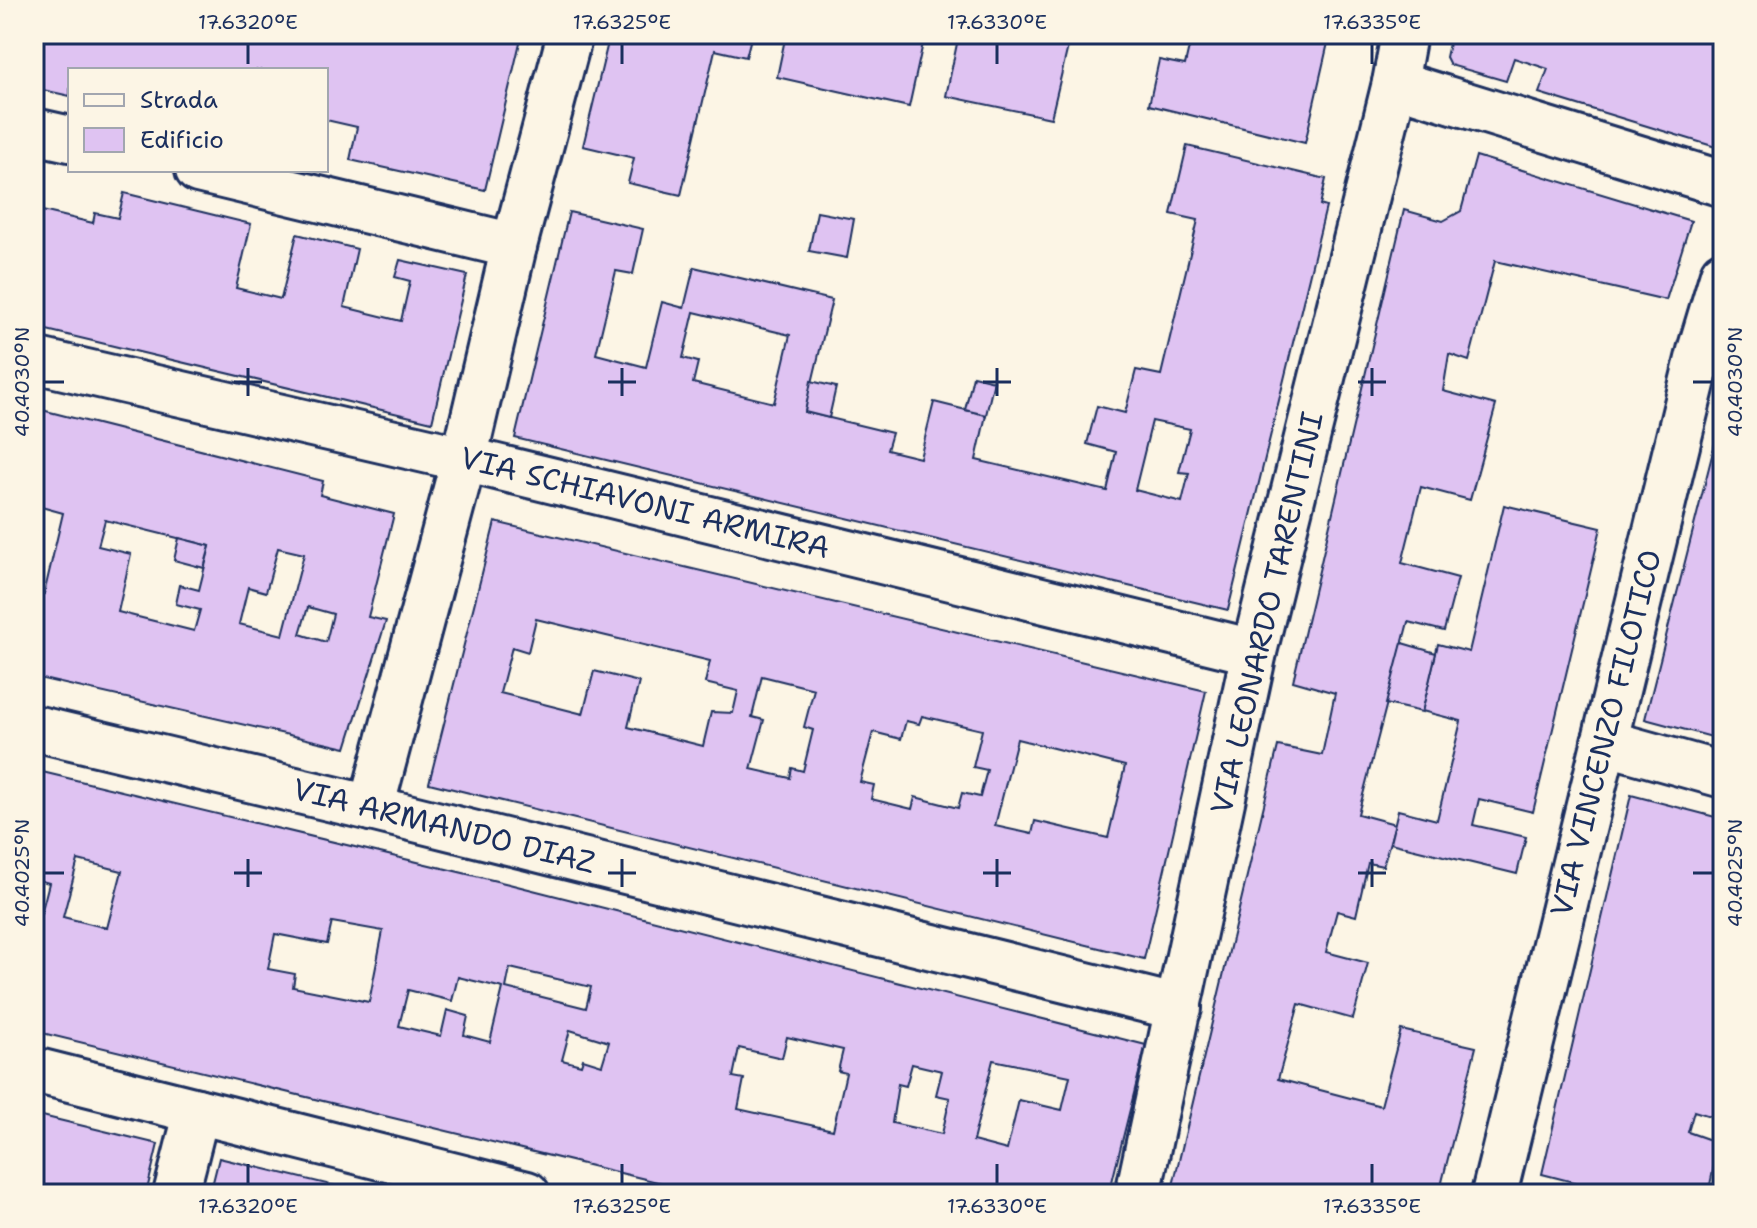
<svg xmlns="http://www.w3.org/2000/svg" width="1757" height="1228" font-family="'Shantell Sans',sans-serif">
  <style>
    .building { fill: #dfc3f2; stroke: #1b2f5e; stroke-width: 2; fill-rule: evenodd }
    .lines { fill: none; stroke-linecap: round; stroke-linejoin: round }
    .minor-casing { stroke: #1b2f5e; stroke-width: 50 }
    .minor { stroke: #fcf5e5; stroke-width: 44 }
    .ticks { fill: none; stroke: #1b2f5e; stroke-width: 3 }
    .labels { text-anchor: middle; stroke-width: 7; stroke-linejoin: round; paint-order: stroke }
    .street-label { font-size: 30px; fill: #1b2f5e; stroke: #fcf5e5 }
    .neatline { fill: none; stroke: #1b2f5e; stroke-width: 3 }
    .ticks-label { font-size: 20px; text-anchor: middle; fill: #1b2f5e }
  </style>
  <rect width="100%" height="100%" fill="#fcf5e5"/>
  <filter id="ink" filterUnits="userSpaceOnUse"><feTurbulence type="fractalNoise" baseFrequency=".0125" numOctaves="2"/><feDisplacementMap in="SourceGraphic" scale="16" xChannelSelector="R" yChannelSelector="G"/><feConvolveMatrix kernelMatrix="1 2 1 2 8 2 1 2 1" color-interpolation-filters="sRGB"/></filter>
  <g filter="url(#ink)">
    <g class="building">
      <path d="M 34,34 L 522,34 L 485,190 L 350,160 L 357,127 L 326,120 L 326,70 L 70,70 L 70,96 L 34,88 Z"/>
      <path d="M 610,34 L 752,34 L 746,57 L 715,50 L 681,195 L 628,183 L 634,158 L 583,146 Z"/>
      <path d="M 786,34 L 925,34 L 909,107 L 777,77 Z"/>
      <path d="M 959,34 L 1071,34 L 1051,118 L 946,96 Z"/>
      <path d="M 1192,34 L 1330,34 L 1305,143 L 1149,105 L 1159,60 L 1185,65 Z"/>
      <path d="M 1451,34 L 1723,34 L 1723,138 L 1719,148 L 1539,93 L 1548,69 L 1514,58 L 1506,81 L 1450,65 L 1446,57 Z"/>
      <path d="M 1187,146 L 1326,179 L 1320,205 L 1326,207 L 1228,610 L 515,438 L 569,212 L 643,229 L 633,274 L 616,271 L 596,354 L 646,367 L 662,302 L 684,308 L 694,267 L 832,300 L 805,412 L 892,433 L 887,450 L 920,458 L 934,402 L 986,415 L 976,460 L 1107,491 L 1116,452 L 1087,444 L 1097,406 L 1125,413 L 1136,370 L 1161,375 L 1198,220 L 1171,214 ZM 694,312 L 790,335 L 774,403 L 693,383 L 698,362 L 683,358 ZM 1152,421 L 1190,429 L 1179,472 L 1189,473 L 1182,502 L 1135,490 Z"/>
      <path d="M 1476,156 L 1691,221 L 1666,300 L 1495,261 L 1469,361 L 1449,354 L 1443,391 L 1496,405 L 1470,500 L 1421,487 L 1402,563 L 1458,578 L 1444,631 L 1408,622 L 1358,814 L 1395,824 L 1383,866 L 1368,863 L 1356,916 L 1337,911 L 1326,952 L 1368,963 L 1353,1019 L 1299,1004 L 1278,1079 L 1381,1106 L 1401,1030 L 1476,1047 L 1439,1194 L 1286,1194 L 1279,1192 L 1279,1194 L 1171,1194 L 1278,746 L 1322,755 L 1335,693 L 1293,681 L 1404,210 L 1443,221 L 1461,211 Z"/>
      <path d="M 124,193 L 251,224 L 236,288 L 281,299 L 297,234 L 357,249 L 344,307 L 401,321 L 410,281 L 395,277 L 400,260 L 467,275 L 432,422 L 34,327 L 34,209 L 93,223 L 95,213 L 118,218 Z"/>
      <path d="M 817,212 L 854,219 L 847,258 L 809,251 Z"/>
      <path d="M 973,376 L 994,381 L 986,415 L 965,410 Z"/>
      <path d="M 811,381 L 836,387 L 829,418 L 805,412 Z"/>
      <path d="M 34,408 L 323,481 L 320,495 L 394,514 L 368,617 L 386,621 L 346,748 L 34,677 L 34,592 L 44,594 L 63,513 L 34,505 ZM 105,520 L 210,546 L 199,590 L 180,585 L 176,604 L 200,610 L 194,631 L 118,612 L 131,554 L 98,546 ZM 278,548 L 304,554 L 283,635 L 239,624 L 248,587 L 266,592 ZM 308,607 L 333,614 L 326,642 L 300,634 Z"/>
      <path d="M 1721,420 L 1723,420 L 1723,740 L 1645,719 Z"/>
      <path d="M 1504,505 L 1601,528 L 1533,812 L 1479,799 L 1473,825 L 1526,837 L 1517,874 L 1390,843 L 1398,810 L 1437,820 L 1461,721 L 1422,711 L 1438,644 L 1469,652 Z"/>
      <path d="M 495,522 L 1206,691 L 1144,959 L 429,783 ZM 536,619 L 710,661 L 705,683 L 738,691 L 733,713 L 711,712 L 703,746 L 628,727 L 639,682 L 594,671 L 583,714 L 500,693 L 512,647 L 528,652 ZM 762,676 L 814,689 L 804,727 L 813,730 L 803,771 L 792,768 L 790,778 L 751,769 L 764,720 L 752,717 ZM 922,716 L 982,730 L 973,767 L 987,770 L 980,797 L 962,793 L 958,808 L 915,797 L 912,809 L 871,799 L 874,785 L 860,782 L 873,732 L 901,739 L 906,721 L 919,724 ZM 1017,739 L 1125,766 L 1108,838 L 1035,821 L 1032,834 L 995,826 Z"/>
      <path d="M 179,538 L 210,546 L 204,568 L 174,560 Z"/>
      <path d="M 1402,643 L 1436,653 L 1422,712 L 1386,704 Z"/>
      <path d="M 34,770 L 509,884 L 1146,1045 L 1109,1194 L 707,1194 L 34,1031 L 34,912 L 41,914 L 49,883 L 34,879 ZM 78,860 L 122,871 L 107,928 L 63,917 ZM 332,922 L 383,931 L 369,1002 L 293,987 L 295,974 L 268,969 L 275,934 L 327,944 ZM 510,968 L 591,987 L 586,1008 L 506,988 ZM 458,977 L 503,988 L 490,1042 L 464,1035 L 468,1016 L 447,1010 L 441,1036 L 399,1026 L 408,990 L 452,1001 ZM 570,1030 L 609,1042 L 602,1065 L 583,1059 L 581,1065 L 562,1060 ZM 787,1037 L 843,1050 L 838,1071 L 846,1073 L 833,1130 L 738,1109 L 744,1079 L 733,1077 L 739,1048 L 782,1058 ZM 993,1060 L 1070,1076 L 1062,1110 L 1019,1100 L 1007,1150 L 973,1141 ZM 912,1064 L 942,1071 L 936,1095 L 950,1098 L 942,1134 L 892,1123 L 898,1084 L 906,1086 Z"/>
      <path d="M 1631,795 L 1723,819 L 1723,1120 L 1694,1111 L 1688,1132 L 1719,1143 L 1708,1194 L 1620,1194 L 1542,1174 Z"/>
      <path d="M 34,1114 L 158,1144 L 146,1194 L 59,1194 L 34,1189 Z"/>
      <path d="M 219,1158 L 368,1194 L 210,1194 Z"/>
    </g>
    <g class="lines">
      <defs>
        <g id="minor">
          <path d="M 1395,83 L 1723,184"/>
          <path d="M 34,131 L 70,139"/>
          <path d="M 198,170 L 514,246"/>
          <path d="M 34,360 L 464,459 L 1254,652"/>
          <path d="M 34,728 L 371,808 L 1179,1008"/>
          <path d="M 1604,742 L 1723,775"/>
          <path d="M 371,808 L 464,459 L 514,246 L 570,34"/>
          <path d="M 34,1070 L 527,1194"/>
          <path d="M 176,1194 L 197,1111"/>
          <path d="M 1138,1194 L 1254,652 L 1395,83 L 1404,34"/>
          <path d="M 1494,1194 L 1700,351 L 1723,274"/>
        </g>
      </defs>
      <use href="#minor" class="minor-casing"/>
      <use href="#minor" class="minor"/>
    </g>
  </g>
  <path class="ticks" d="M 248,44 L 248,64M 622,44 L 622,64M 997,44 L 997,64M 1372,44 L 1372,64M 248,368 L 248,396M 622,368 L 622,396M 997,368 L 997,396M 1372,368 L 1372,396M 44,382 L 64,382M 234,382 L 262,382M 608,382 L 636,382M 983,382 L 1011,382M 1358,382 L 1386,382M 1693,382 L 1713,382M 248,859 L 248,887M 622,859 L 622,887M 997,859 L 997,887M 1372,859 L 1372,887M 44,873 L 64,873M 234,873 L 262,873M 608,873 L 636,873M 983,873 L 1011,873M 1358,873 L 1386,873M 1693,873 L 1713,873M 248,1164 L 248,1184M 622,1164 L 622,1184M 997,1164 L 997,1184M 1372,1164 L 1372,1184"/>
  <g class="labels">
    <g class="street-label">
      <text transform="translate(645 503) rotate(14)" y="10">VIA SCHIAVONI ARMIRA</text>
      <text transform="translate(1267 613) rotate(-77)" y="10">VIA LEONARDO TARENTINI</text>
      <text transform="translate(1606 733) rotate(-76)" y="10">VIA VINCENZO FILOTICO</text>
      <text transform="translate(444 826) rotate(14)" y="10">VIA ARMANDO DIAZ</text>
    </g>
  </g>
  <rect width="1757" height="1228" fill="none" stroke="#fcf5e5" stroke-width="88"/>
  <rect x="68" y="68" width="260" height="104" fill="#fcf5e5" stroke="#a2a6af" stroke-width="2"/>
  <rect x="84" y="94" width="40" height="12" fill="#fcf5e5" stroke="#a2a6af" stroke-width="2"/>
  <text x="140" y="108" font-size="24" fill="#1b2f5e">Strada</text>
  <rect x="84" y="128" width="40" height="24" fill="#dfc3f2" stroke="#a2a6af" stroke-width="2"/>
  <text x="140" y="148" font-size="24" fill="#1b2f5e">Edificio</text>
  <rect x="44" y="44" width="1669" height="1140" class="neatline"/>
  <g class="ticks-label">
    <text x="248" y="29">17.6320°E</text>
    <text x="622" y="29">17.6325°E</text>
    <text x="997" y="29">17.6330°E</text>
    <text x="1372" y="29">17.6335°E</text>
    <text transform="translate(22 382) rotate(-90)" y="7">40.4030°N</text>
    <text transform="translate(1735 382) rotate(-90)" y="7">40.4030°N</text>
    <text transform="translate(22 873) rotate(-90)" y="7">40.4025°N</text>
    <text transform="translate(1735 873) rotate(-90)" y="7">40.4025°N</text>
    <text x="248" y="1213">17.6320°E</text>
    <text x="622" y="1213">17.6325°E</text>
    <text x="997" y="1213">17.6330°E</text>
    <text x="1372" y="1213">17.6335°E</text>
  </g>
</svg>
